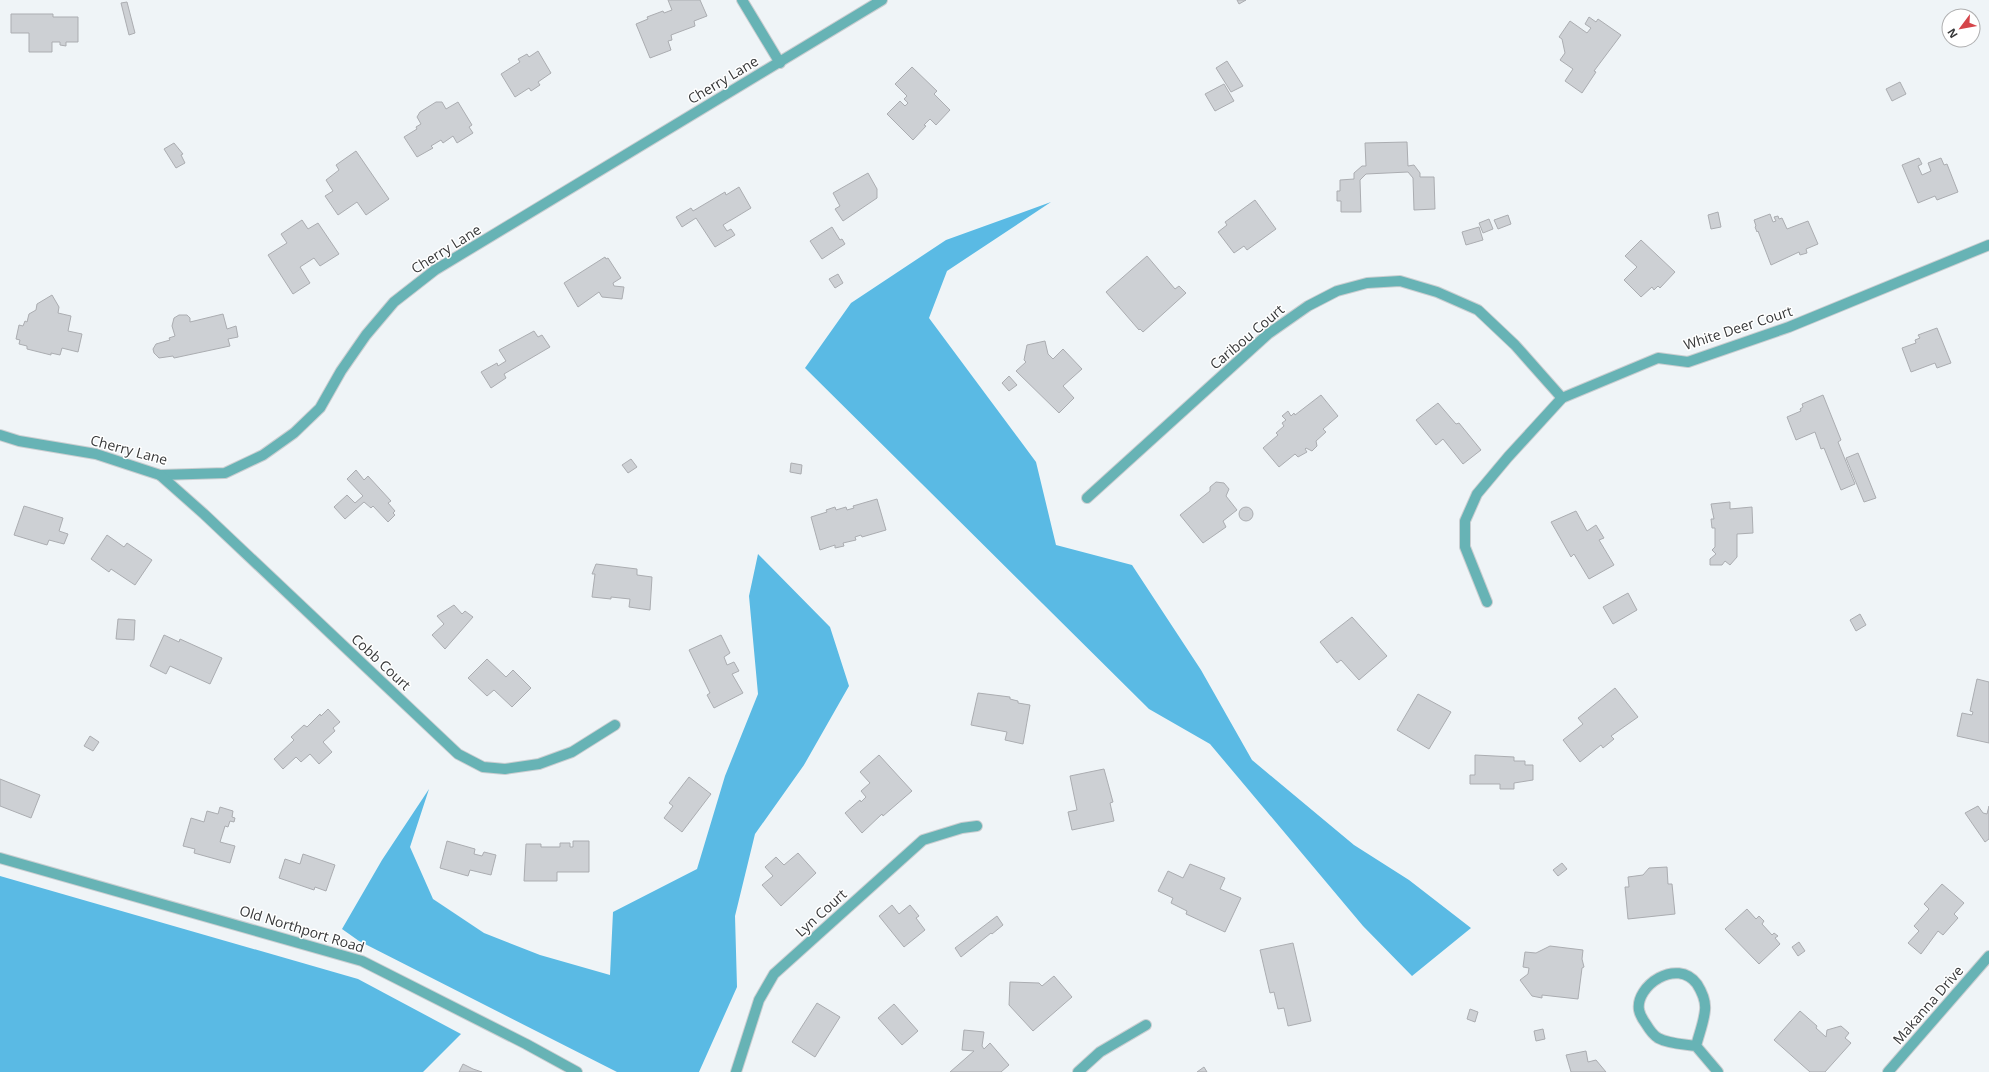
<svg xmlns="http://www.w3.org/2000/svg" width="1989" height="1072" font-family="'Open Sans',sans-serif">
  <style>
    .forest { fill: #5abae4 }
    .building { fill: #cdd0d4; stroke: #abadb1 }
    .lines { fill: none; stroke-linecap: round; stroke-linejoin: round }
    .street-casing { stroke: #caced1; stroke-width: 12 }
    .street { stroke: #67b3b5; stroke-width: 10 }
    .labels { text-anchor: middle; stroke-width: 3; stroke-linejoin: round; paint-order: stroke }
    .street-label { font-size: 14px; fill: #373839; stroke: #fff }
  </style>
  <rect width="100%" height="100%" fill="#eff4f7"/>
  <g class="forest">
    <path d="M 1051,202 L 947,271 L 929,318 L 1036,462 L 1056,545 L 1132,565 L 1201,670 L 1252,760 L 1354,845 L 1409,880 L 1471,928 L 1412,976 L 1363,926 L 1210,744 L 1149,709 L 805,368 L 851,303 L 946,240 Z"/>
    <path d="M 758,554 L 830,627 L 849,686 L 804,765 L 755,834 L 735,916 L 737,987 L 699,1072 L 617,1072 L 359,941 L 342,929 L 382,860 L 429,789 L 410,847 L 433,899 L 484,933 L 540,955 L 610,975 L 613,912 L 697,869 L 725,776 L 758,694 L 749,596 Z"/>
    <path d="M 0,876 L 358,979 L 461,1034 L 423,1072 L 0,1072 Z"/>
  </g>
  <g class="building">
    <path d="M 668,0 L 700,0 L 707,16 L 694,21 L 695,26 L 671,35 L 672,40 L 668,41 L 671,50 L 650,58 L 636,24 L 648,19 L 647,17 L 663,11 L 664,13 L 672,10 Z"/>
    <path d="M 1237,0 L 1246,0 L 1239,4 Z"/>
    <path d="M 127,2 L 135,33 L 129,35 L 121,3 Z"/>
    <path d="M 11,14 L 53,14 L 53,17 L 78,17 L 78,42 L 66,42 L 66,46 L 60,45 L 60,42 L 52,42 L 52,52 L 29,52 L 29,33 L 11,33 Z"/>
    <path d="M 1589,17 L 1596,22 L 1598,19 L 1621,35 L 1594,71 L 1596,72 L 1582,93 L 1565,81 L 1573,69 L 1560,60 L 1565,53 L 1562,39 L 1559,37 L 1570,21 L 1587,33 L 1591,28 L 1585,24 Z"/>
    <path d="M 538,51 L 551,73 L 538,82 L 540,85 L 531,91 L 529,88 L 515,97 L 501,74 L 520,62 L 518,59 L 527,54 L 529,57 Z"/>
    <path d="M 1227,61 L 1243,86 L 1231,92 L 1216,68 Z"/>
    <path d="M 912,67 L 937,91 L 934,94 L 950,110 L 936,125 L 930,119 L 924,125 L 926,126 L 913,140 L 887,114 L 900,101 L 905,106 L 908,103 L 904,99 L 907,96 L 895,84 Z"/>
    <path d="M 1900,82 L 1906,94 L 1892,101 L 1886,89 Z"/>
    <path d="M 1224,84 L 1234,101 L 1215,111 L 1205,94 Z"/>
    <path d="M 436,102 L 442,102 L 446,109 L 458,102 L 472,125 L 469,127 L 473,133 L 457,143 L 453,136 L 443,143 L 441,140 L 431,146 L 433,148 L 417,157 L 404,137 L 417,129 L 416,127 L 421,124 L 417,117 L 420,112 Z"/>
    <path d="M 1407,142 L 1408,166 L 1414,165 L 1420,173 L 1420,177 L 1434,177 L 1435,209 L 1414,210 L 1413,178 L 1408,172 L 1366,174 L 1360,180 L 1361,212 L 1341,212 L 1341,201 L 1337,201 L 1337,191 L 1340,191 L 1340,180 L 1354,179 L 1354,173 L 1362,166 L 1366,166 L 1365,143 Z"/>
    <path d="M 174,143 L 183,154 L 181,155 L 185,163 L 176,168 L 164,149 Z"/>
    <path d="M 356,151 L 389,199 L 366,215 L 357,202 L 338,215 L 325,196 L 333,191 L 326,180 L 339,170 L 336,165 Z"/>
    <path d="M 1919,158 L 1922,164 L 1918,166 L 1922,175 L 1931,171 L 1928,163 L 1941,158 L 1944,165 L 1947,164 L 1958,192 L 1937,200 L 1935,196 L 1918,203 L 1902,165 Z"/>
    <path d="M 868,173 L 877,189 L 877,198 L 843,221 L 835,209 L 840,206 L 833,193 Z"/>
    <path d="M 739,187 L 751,208 L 723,225 L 727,231 L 731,229 L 735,235 L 715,247 L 696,218 L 682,227 L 676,217 L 691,208 L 693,211 L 725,192 L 726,195 Z"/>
    <path d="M 1255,200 L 1276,229 L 1247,250 L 1244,246 L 1234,253 L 1218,232 L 1227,225 L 1225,222 Z"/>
    <path d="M 1718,212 L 1721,227 L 1711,229 L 1708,215 Z"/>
    <path d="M 1770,214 L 1773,222 L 1776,221 L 1774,217 L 1778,216 L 1779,219 L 1782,218 L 1787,229 L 1808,221 L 1818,244 L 1806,249 L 1807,253 L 1800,255 L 1799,252 L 1771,265 L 1758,231 L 1757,232 L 1755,227 L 1756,226 L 1754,220 Z"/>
    <path d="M 1508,215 L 1511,224 L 1498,229 L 1494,220 Z"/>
    <path d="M 1489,219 L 1493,229 L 1483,233 L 1479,223 Z"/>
    <path d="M 302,220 L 308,229 L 318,223 L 339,254 L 320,266 L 314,258 L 300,267 L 310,283 L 293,294 L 268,255 L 287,243 L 281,234 Z"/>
    <path d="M 832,227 L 840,240 L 842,239 L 845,244 L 822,259 L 810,241 Z"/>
    <path d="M 1479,227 L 1483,240 L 1466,245 L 1462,232 Z"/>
    <path d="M 1641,240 L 1675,272 L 1660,288 L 1658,286 L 1654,290 L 1652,287 L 1641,297 L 1624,280 L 1637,267 L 1625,256 Z"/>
    <path d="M 1147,256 L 1175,289 L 1179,286 L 1186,293 L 1143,332 L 1140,329 L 1139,330 L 1106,292 Z"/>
    <path d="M 605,257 L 606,259 L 608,258 L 621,278 L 613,283 L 614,286 L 624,287 L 622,299 L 602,297 L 599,292 L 578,307 L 564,283 Z"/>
    <path d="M 838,274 L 843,283 L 835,288 L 829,279 Z"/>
    <path d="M 52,295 L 59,307 L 58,313 L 71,316 L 68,331 L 82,334 L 78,352 L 62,348 L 60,355 L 51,353 L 51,355 L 27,349 L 27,346 L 19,344 L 20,340 L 16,339 L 19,325 L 23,326 L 25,321 L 27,322 L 29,314 L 36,310 L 37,304 Z"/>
    <path d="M 223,314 L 227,329 L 236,326 L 238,337 L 228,339 L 230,346 L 174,358 L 173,356 L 159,358 L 154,353 L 153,349 L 156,344 L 170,340 L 169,338 L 175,336 L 172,326 L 174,318 L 179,315 L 187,315 L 190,318 L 190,322 Z"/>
    <path d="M 1937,328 L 1951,363 L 1937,368 L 1935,363 L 1911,372 L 1902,348 L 1916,343 L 1915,340 L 1920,338 L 1918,335 Z"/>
    <path d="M 534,331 L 538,337 L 542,335 L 550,347 L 504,374 L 506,378 L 491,388 L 481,372 L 497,363 L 498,366 L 506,361 L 499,350 Z"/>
    <path d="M 1045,341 L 1048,354 L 1053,359 L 1063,349 L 1082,369 L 1063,386 L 1074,398 L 1059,413 L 1016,371 L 1026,362 L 1024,360 L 1027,345 Z"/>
    <path d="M 1009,376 L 1017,385 L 1009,391 L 1002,383 Z"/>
    <path d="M 1321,395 L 1338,416 L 1323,429 L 1326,432 L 1316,441 L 1317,446 L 1312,451 L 1306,448 L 1305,449 L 1307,452 L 1298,457 L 1295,454 L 1279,467 L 1263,448 L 1278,435 L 1276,433 L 1284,426 L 1282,423 L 1286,420 L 1282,416 L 1288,411 L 1291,416 L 1294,413 L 1295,415 Z"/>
    <path d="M 1823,395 L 1841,440 L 1838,442 L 1855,484 L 1841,490 L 1824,448 L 1821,449 L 1815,432 L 1796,440 L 1787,417 L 1801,411 L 1800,409 L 1803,407 L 1802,404 Z"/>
    <path d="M 1438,403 L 1456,424 L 1459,423 L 1481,450 L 1463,464 L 1443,439 L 1436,445 L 1416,420 Z"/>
    <path d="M 1858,453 L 1876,498 L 1864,502 L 1846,458 Z"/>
    <path d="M 631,459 L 637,467 L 628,473 L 622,465 Z"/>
    <path d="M 791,463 L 802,465 L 801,474 L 790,472 Z"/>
    <path d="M 356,470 L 364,480 L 368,476 L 391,501 L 388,503 L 395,511 L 393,513 L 395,515 L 388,522 L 373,506 L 371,508 L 364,502 L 345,519 L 334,507 L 347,495 L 355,503 L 363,496 L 347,479 Z"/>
    <path d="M 1216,482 L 1224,483 L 1229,489 L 1226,496 L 1237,510 L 1223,521 L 1226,527 L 1203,543 L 1180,515 L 1210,491 L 1210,487 Z"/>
    <path d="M 877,499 L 886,530 L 862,537 L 861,535 L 855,537 L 856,540 L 843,543 L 844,546 L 835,548 L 835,545 L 820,550 L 811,517 L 827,512 L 826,510 L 835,507 L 836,510 L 846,507 L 847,510 L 854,508 L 853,506 Z"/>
    <path d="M 1730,502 L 1730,509 L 1752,507 L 1753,533 L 1737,534 L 1737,557 L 1730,565 L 1725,561 L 1722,565 L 1710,565 L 1710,559 L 1716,554 L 1712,550 L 1715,547 L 1715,528 L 1712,528 L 1711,519 L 1714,519 L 1711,504 Z"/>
    <path d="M 24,506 L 63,518 L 59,531 L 68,534 L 64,544 L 49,540 L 47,545 L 14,535 Z"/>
    <circle cx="1246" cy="514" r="7"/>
    <path d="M 1576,511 L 1587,531 L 1596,525 L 1604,538 L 1599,540 L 1614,565 L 1589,579 L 1574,554 L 1571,557 L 1551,522 Z"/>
    <path d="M 107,535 L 124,547 L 127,543 L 152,560 L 135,585 L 111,569 L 109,572 L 91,559 Z"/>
    <path d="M 596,564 L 637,569 L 637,575 L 652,577 L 650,610 L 629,607 L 630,599 L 611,597 L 611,599 L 592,597 L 595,574 L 592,574 Z"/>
    <path d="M 1628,593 L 1637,610 L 1613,624 L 1603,607 Z"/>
    <path d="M 454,605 L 462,614 L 465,611 L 473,617 L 445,649 L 432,635 L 444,624 L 437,616 Z"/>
    <path d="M 1860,614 L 1866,625 L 1856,631 L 1850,620 Z"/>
    <path d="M 1352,617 L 1387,656 L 1359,680 L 1341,660 L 1337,663 L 1320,642 Z"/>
    <path d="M 118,619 L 135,620 L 134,640 L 116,639 Z"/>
    <path d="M 164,635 L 179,642 L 180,639 L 222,658 L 210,684 L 170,666 L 166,674 L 150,666 Z"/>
    <path d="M 721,635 L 730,653 L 724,657 L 727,665 L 734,662 L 739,671 L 732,674 L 743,693 L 714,708 L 707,695 L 710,693 L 689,650 Z"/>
    <path d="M 487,659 L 506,677 L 513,670 L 531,688 L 512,707 L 494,690 L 487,696 L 468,678 Z"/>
    <path d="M 1977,679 L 1989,682 L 1989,743 L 1957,736 L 1962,713 L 1972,715 L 1973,712 L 1970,711 Z"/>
    <path d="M 1615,688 L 1638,717 L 1611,736 L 1614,739 L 1603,748 L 1601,745 L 1580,762 L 1563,740 L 1583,724 L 1578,718 Z"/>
    <path d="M 978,693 L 1010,697 L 1010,699 L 1018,701 L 1018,703 L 1030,705 L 1023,744 L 1005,740 L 1007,732 L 971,725 Z"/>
    <path d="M 1418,694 L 1451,712 L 1429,749 L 1397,730 Z"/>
    <path d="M 328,709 L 340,722 L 333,728 L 335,731 L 323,742 L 332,752 L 319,764 L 310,754 L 301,762 L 296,757 L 283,769 L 274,759 L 294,740 L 291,737 L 304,725 L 307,727 L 320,714 L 321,716 Z"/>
    <path d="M 90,736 L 99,742 L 93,751 L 84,746 Z"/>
    <path d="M 879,755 L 912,791 L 883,816 L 882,814 L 862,833 L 845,813 L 860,800 L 861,802 L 866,797 L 861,791 L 870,783 L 860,772 Z"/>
    <path d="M 1475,755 L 1514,757 L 1514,761 L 1525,761 L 1525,765 L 1533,765 L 1533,780 L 1514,783 L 1514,789 L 1500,789 L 1500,784 L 1470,784 L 1470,775 L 1475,775 Z"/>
    <path d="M 1104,769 L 1113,802 L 1110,803 L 1114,821 L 1072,830 L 1068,812 L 1077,810 L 1070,776 Z"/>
    <path d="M 689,777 L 711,794 L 682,832 L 664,818 L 673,806 L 669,803 Z"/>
    <path d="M 0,779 L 40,795 L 31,818 L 0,806 Z"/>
    <path d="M 1978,806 L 1983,813 L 1987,814 L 1989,806 L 1989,839 L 1985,842 L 1965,813 Z"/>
    <path d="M 220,807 L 233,811 L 232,817 L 235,818 L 234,822 L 230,821 L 228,827 L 225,826 L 220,842 L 235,846 L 230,863 L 194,853 L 195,849 L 183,846 L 191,818 L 204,822 L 207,811 L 218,814 Z"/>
    <path d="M 447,841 L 475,849 L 474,854 L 482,856 L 484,852 L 496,855 L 491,875 L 470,870 L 468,876 L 440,868 Z"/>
    <path d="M 573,841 L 589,841 L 589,872 L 557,872 L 557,881 L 524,881 L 526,844 L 541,844 L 541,847 L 560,847 L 560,843 L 570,843 L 570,847 L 573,847 Z"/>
    <path d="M 798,853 L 816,873 L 781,906 L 762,885 L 773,876 L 765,867 L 776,857 L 784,865 Z"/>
    <path d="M 303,854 L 335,865 L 326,891 L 315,887 L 314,890 L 279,878 L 285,859 L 300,864 Z"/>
    <path d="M 1562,863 L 1567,869 L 1558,876 L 1553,870 Z"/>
    <path d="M 1190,864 L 1225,878 L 1220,889 L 1241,898 L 1225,932 L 1186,914 L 1187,911 L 1171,903 L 1173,898 L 1158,891 L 1168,871 L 1183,878 Z"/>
    <path d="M 1667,867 L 1668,884 L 1672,884 L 1675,914 L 1628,919 L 1625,887 L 1629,887 L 1628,877 L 1643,875 L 1649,868 Z"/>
    <path d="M 1942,884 L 1964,903 L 1954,914 L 1958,918 L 1943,935 L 1938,931 L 1921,954 L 1908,943 L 1919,931 L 1914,926 L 1929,909 L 1924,904 Z"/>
    <path d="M 892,905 L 899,914 L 910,905 L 919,916 L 916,918 L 925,930 L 904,947 L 879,916 Z"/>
    <path d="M 1747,909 L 1756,919 L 1759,916 L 1764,921 L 1762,924 L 1772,935 L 1774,933 L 1778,936 L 1775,938 L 1780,944 L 1759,964 L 1725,929 Z"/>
    <path d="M 997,916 L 1003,925 L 992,934 L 991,933 L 961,957 L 955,948 Z"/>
    <path d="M 1799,942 L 1805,951 L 1798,956 L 1792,947 Z"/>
    <path d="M 1293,943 L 1311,1021 L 1288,1026 L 1284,1008 L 1278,1009 L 1274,992 L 1270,993 L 1260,950 Z"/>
    <path d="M 1550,946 L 1583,950 L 1582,959 L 1584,967 L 1582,968 L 1578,999 L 1542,995 L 1542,998 L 1532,996 L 1520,980 L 1528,974 L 1529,968 L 1523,967 L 1525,952 L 1536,953 Z"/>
    <path d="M 1054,976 L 1072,997 L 1033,1031 L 1009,1005 L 1010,982 L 1039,983 L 1042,986 Z"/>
    <path d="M 817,1003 L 840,1017 L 815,1057 L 792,1042 Z"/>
    <path d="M 894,1004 L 918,1031 L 902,1045 L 878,1018 Z"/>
    <path d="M 1470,1009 L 1478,1012 L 1475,1022 L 1467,1019 Z"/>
    <path d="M 1800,1011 L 1817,1026 L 1816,1028 L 1826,1037 L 1827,1030 L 1841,1026 L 1849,1033 L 1845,1038 L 1851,1043 L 1825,1072 L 1810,1072 L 1774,1040 Z"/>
    <path d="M 1543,1029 L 1545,1039 L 1536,1041 L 1534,1031 Z"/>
    <path d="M 964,1030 L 984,1032 L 982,1046 L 984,1049 L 990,1043 L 1009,1065 L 1001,1072 L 950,1072 L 974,1051 L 962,1050 Z"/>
    <path d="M 1586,1051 L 1588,1062 L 1596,1060 L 1606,1072 L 1571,1072 L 1566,1055 Z"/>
    <path d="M 463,1064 L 473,1069 L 482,1072 L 459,1072 Z"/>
    <path d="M 1204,1067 L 1207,1072 L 1197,1072 Z"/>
  </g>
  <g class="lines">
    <defs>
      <g id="street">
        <path d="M 742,0 L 780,63"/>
        <path d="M 0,435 L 19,441 L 96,454 L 160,475 L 225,473 L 263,455 L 294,433 L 320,408 L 341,371 L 366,335 L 394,302 L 435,270 L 882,0"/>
        <path d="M 160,475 L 204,514 L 458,754 L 483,767 L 505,769 L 539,764 L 572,752 L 615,725"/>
        <path d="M 1087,498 L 1268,334 L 1308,306 L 1337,291 L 1367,283 L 1400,281 L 1437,292 L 1478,310 L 1515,345 L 1562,398"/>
        <path d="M 1487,602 L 1465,547 L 1465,521 L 1477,494 L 1508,457 L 1562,398 L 1658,358 L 1688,362 L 1789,327 L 1989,245"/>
        <path d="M 0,858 L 362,961 L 526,1044 L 577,1072"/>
        <path d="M 1696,1046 C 1699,1034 1704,1022 1705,1010 C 1706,1001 1702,992 1697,984 C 1677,957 1635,986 1639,1010 C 1640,1015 1643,1020 1646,1024 C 1649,1029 1653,1035 1658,1038 C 1669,1044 1683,1044 1696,1046 L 1718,1072"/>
        <path d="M 736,1072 L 759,1000 L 774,974 L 923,840 L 962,828 L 977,826"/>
        <path d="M 1078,1072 L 1100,1052 L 1146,1025"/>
        <path d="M 1888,1072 L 1989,956"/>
      </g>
    </defs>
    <use href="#street" class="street-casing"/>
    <use href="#street" class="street"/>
  </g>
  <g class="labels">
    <g class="street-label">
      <text transform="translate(723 80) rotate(-31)" y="5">Cherry Lane</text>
      <text transform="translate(446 249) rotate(-32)" y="5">Cherry Lane</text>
      <text transform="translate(1738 328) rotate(-18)" y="5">White Deer Court</text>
      <text transform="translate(1247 337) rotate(-40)" y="5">Caribou Court</text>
      <text transform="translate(129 450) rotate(15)" y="5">Cherry Lane</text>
      <text transform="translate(381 662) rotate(43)" y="5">Cobb Court</text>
      <text transform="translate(821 913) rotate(-42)" y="5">Lyn Court</text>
      <text transform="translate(302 929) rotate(17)" y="5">Old Northport Road</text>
      <text transform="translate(1928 1005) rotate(-49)" y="5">Makanna Drive</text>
    </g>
  </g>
  <g transform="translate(1961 28) rotate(238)"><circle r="19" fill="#ffffff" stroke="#afafb0"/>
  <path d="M0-3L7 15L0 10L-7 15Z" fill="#d5454a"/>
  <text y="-6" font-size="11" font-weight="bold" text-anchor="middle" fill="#373839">N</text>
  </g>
</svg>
